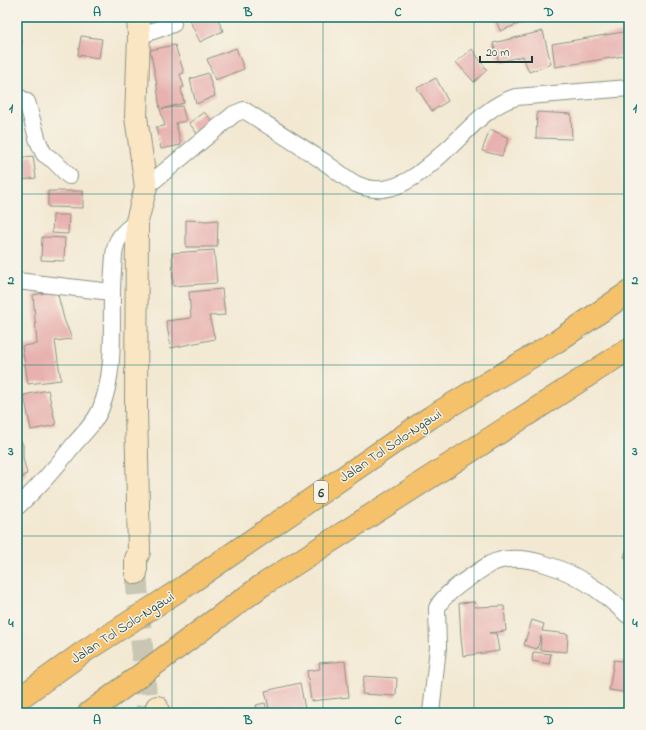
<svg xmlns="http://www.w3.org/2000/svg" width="646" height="730" font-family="'Indie Flower',sans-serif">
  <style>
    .building { fill: #e8b1af }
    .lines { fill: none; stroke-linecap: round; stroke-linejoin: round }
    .secondary-tunnel { stroke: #c9c7b3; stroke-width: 22; stroke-dasharray: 22 11; stroke-linecap: butt }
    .street-casing { stroke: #899384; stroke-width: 18 }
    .secondary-casing { stroke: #899384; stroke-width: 24 }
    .highway-casing { stroke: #899384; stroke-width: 24 }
    .street { stroke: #fff; stroke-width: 16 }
    .secondary { stroke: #fbe6c4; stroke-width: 22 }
    .highway { stroke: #f5c16b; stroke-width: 22 }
    .grid { fill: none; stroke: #0f766e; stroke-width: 1; stroke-opacity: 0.55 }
    .labels { text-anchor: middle; stroke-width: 3; stroke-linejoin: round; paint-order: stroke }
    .shield { fill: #f7f3e8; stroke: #60746a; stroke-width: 1 }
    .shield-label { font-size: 13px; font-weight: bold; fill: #1f3d34 }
    .street-label { font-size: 14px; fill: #1f3d34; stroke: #f7f3e8 }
    .neatline { fill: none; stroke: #0f766e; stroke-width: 1.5 }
    .grid-label { font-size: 13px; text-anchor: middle; font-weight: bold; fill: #0f766e }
  </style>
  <rect width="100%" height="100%" fill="#f7f3e8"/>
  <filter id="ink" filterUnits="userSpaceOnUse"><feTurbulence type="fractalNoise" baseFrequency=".025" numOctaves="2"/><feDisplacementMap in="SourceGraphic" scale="8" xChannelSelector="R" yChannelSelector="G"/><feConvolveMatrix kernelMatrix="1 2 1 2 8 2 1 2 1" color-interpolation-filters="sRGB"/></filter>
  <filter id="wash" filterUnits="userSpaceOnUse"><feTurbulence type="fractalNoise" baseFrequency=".012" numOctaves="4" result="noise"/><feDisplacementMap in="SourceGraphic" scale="16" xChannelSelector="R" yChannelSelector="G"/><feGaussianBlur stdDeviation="0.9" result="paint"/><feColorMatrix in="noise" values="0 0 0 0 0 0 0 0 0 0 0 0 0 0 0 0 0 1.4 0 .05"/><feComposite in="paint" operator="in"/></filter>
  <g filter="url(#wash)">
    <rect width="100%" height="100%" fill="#f3e9d3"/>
    <g id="blocks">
      <g class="building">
        <path d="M 188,17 L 217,17 L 223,31 L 200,42 Z"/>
        <path d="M 495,17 L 537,17 L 500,31 Z"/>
        <path d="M 543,31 L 551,64 L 529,72 L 523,56 L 499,62 L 493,43 Z"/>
        <path d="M 629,31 L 629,55 L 555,67 L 552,44 Z"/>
        <path d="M 81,36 L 102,39 L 99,58 L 78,55 Z"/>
        <path d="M 17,40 L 22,40 L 18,66 L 17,66 Z"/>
        <path d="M 175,45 L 184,73 L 180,74 L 184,87 L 181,88 L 184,103 L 162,109 L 182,106 L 186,121 L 176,123 L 181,145 L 161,149 L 156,127 L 165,126 L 160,109 L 156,79 L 150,50 Z"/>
        <path d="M 236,48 L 244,69 L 215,80 L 207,59 Z"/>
        <path d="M 472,49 L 487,70 L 474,82 L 456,62 Z"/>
        <path d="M 208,73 L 215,96 L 196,104 L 190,79 Z"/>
        <path d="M 436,78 L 448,101 L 432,111 L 417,88 Z"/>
        <path d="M 204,112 L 215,124 L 199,136 L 189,123 Z"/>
        <path d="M 537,112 L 571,114 L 572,139 L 536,138 Z"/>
        <path d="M 490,129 L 509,138 L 502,156 L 482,151 Z"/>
        <path d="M 33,156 L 36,178 L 17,181 L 17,158 Z"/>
        <path d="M 48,191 L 83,191 L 83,208 L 48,207 Z"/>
        <path d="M 53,215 L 69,215 L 68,234 L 52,233 Z"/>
        <path d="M 186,220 L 207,221 L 218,220 L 217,247 L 186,247 Z"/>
        <path d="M 42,237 L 65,238 L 64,261 L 41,260 Z"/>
        <path d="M 214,250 L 217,283 L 173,286 L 172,253 Z"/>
        <path d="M 222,289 L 225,315 L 209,316 L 215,339 L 171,348 L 166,321 L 191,318 L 189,292 Z"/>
        <path d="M 57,291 L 64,319 L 72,339 L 55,341 L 61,380 L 28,384 L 22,346 L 37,344 L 33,295 Z"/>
        <path d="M 48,390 L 56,425 L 31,430 L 24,395 Z"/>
        <path d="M 17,431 L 23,445 L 23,458 L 27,474 L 24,475 L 24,477 L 17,478 Z"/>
        <path d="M 629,542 L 629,559 L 624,557 Z"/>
        <path d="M 474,602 L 475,607 L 504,606 L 506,631 L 489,633 L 496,633 L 499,651 L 463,656 L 461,638 L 459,603 Z"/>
        <path d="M 532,620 L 544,624 L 542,631 L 568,634 L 567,652 L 540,650 L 541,636 L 537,649 L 524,645 Z"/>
        <path d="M 533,652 L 551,654 L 549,664 L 532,661 Z"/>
        <path d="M 614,660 L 629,662 L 629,693 L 609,690 Z"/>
        <path d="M 345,661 L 349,697 L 311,701 L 307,671 L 320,669 L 319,663 Z"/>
        <path d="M 364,676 L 397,678 L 396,696 L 362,694 Z"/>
        <path d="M 300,683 L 305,709 L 288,713 L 270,713 L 265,691 Z"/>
        <path d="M 265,703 L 268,713 L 258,713 L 256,705 Z"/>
      </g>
    </g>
  </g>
  <g filter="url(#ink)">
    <use href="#blocks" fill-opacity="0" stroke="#899384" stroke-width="1"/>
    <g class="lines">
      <path class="secondary-tunnel" d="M 136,573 L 147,708"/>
      <defs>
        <g id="street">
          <path d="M 139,36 L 173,24"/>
          <path d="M 17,96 L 27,102 L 38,141 L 44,154 L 54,161 L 69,176"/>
          <path d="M 146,187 L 234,114 L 244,110 C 272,128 299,145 326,163 C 336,170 346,179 356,184 C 365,188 373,190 383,189 C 410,186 431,163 451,146 C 471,127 489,105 516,97 L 629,88"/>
          <path d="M 17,281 L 111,292"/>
          <path d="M 17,507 C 39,487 58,465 76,442 C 85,432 96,421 101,408 C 118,364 109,316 113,270 C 114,260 113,249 118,240 C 122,232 130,227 137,221"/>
          <path d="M 431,713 L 438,647 L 437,608 C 443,593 476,573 490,564 C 521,549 569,570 596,589 C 608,597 618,607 629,616"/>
        </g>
        <g id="secondary">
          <path d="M 136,573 L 136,559 L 139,552 L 136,408 L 137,221 L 146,187 L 136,117 L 139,36 L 138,17"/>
          <path d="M 157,707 L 157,713"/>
        </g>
        <g id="highway">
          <path d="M 17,700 L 85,651 L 184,587 L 431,417 L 556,342 L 629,292"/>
          <path d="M 89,713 L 261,586 L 629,349"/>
        </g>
      </defs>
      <use href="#street" class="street-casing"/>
      <use href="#secondary" class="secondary-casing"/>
      <use href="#highway" class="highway-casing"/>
      <use href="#street" class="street"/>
      <use href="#secondary" class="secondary"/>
      <use href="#highway" class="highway"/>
    </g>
  </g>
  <path class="grid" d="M 172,17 L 172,713M 323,17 L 323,713M 474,17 L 474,713M 17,194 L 629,194M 17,365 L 629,365M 17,536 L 629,536"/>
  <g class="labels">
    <rect class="shield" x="314" y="481" width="14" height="22" rx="3"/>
    <g class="shield-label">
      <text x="321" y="497">6</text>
    </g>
    <g class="street-label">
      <text transform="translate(390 445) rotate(-34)" y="5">Jalan Tol Solo–Ngawi</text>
      <text transform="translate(122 627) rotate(-33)" y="5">Jalan Tol Solo–Ngawi</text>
    </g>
  </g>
  <rect width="646" height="730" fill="none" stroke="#f7f3e8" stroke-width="44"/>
  <path d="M480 56v6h52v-6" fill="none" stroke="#1f3d34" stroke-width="2"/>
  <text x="486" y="56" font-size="12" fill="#1f3d34" stroke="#f7f3e8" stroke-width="3" paint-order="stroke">20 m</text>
  <rect x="22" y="22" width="602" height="686" class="neatline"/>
  <g class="grid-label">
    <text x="97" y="16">A</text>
    <text x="248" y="16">B</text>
    <text x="398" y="16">C</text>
    <text x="549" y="16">D</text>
    <text x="11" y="112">1</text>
    <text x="635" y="112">1</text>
    <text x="11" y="284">2</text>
    <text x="635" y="284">2</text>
    <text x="11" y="455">3</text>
    <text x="635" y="455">3</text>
    <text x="11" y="627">4</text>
    <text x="635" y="627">4</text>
    <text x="97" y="724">A</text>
    <text x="248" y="724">B</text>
    <text x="398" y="724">C</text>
    <text x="549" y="724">D</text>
  </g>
</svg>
